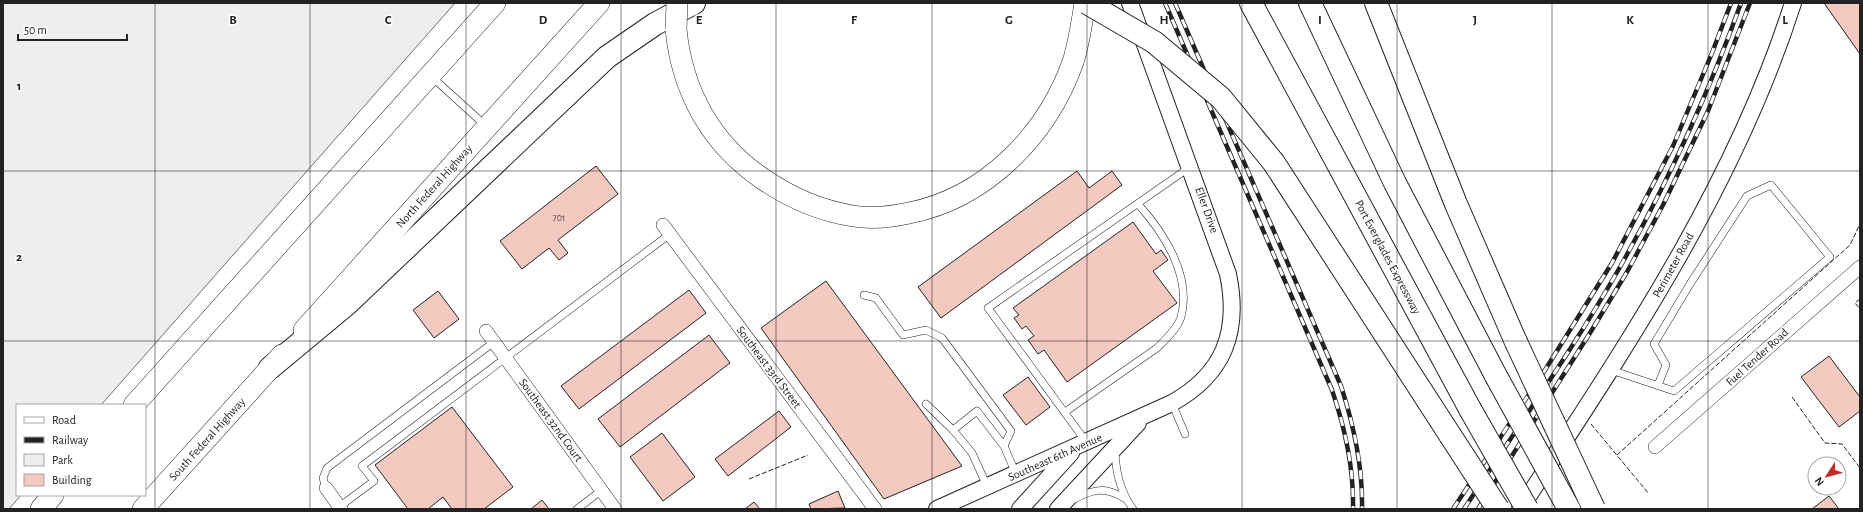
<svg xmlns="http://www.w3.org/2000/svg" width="1863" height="512" font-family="'Alegreya Sans',sans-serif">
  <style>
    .green { fill: #eee; stroke: #6f6f6f }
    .building { fill: #f3c9c0; stroke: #222 }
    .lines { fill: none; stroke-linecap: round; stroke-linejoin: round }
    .service-casing { stroke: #222; stroke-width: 8 }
    .minor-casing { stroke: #222; stroke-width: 14 }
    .tertiary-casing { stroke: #222; stroke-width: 18 }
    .primary-casing { stroke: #222; stroke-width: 22 }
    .motorway-casing { stroke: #222; stroke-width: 24 }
    .service { stroke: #fff; stroke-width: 7 }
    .minor { stroke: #fff; stroke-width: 13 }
    .tertiary { stroke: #fff; stroke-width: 16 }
    .primary { stroke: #fff; stroke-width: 21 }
    .motorway { stroke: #fff; stroke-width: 22 }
    .rail-casing { stroke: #222; stroke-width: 4.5 }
    .rail { stroke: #fff; stroke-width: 3; stroke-dasharray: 9; stroke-linecap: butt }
    .primary-bridge-casing { stroke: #222; stroke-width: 22; stroke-linecap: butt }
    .motorway-bridge-casing { stroke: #222; stroke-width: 24; stroke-linecap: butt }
    .primary-bridge { stroke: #fff; stroke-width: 21 }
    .motorway-bridge { stroke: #fff; stroke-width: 22 }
    .fence { stroke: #222; stroke-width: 1; stroke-dasharray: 5 2; stroke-linecap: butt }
    .grid { fill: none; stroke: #222; stroke-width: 1; stroke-opacity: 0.55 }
    .labels { text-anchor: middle; stroke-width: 3; stroke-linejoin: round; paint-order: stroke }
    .number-label { font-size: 10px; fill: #564c4a }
    .street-label { font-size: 12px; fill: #222; stroke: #fff }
    .grid-label { font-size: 13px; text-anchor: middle; font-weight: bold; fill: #222; stroke: #fff; stroke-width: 3; stroke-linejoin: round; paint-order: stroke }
  </style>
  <rect width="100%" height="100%" fill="#fff"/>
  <path class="green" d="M 3,3 L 455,3 L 101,405 L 17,405 L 17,495 L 21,495 L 9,509 L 3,509 Z"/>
  <g class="building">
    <path d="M 1824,3 L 1860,3 L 1860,54 Z"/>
    <path d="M 596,166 L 618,194 L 558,240 L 568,253 L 559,260 L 549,248 L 522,269 L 500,241 Z"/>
    <path d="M 1077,171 L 1089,188 L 1112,171 L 1122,185 L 941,318 L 918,287 Z"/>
    <path d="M 1133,222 L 1156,254 L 1161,250 L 1168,260 L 1153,271 L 1177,303 L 1067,382 L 1044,350 L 1038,354 L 1028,340 L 1034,336 L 1026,326 L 1022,329 L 1014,318 L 1019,315 L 1013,308 Z"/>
    <path d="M 826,281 L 962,466 L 884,499 L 761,328 Z"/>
    <path d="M 689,290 L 706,313 L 579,409 L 561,386 Z"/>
    <path d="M 438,291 L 459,319 L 434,338 L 413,310 Z"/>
    <path d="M 709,335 L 730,363 L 620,447 L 598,419 Z"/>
    <path d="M 1829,356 L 1860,397 L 1860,411 L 1839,427 L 1801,377 Z"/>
    <path d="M 1028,377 L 1050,407 L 1026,425 L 1003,395 Z"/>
    <path d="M 452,407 L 513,487 L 484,509 L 452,509 L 443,497 L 428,509 L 408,509 L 375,465 Z"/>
    <path d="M 779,411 L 791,427 L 728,476 L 715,459 Z"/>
    <path d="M 662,433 L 695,477 L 663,501 L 630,457 Z"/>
    <path d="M 838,491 L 845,508 L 811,509 L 809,504 Z"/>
    <path d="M 1829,496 L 1839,509 L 1812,509 Z"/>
    <path d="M 542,500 L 549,509 L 531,509 Z"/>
    <path d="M 754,502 L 760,509 L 745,509 Z"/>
  </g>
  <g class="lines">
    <defs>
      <g id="service">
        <path d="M 432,77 L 486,126"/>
        <path d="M 864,295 L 876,298 L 903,335 L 926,330 L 942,338 L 1011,431 L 1004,446"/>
        <path d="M 1611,370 L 1674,391 L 1830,257 L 1771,185 L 1747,196 L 1690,284 L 1654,344 L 1666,365 L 1658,385"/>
        <path d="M 1172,403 L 1185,434"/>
        <path d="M 926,404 L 953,430 L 972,453 L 987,486"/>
        <path d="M 1065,412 L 1157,348 C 1165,340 1178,328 1181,317 C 1192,276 1164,233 1138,204"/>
        <path d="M 953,430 L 977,411 L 1004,446 L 1016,474"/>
        <path d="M 1087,443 L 988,308 L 1190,167"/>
        <path d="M 1115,451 C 1116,473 1120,491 1133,509"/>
        <path d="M 326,488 L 323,478 L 327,468 L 494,342"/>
        <path d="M 1074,499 C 1096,488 1105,487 1126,499"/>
        <path d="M 339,507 L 374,481 L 362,466 L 670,234"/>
        <path d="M 577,509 L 602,490"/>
      </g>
      <g id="minor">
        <path d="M 663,225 L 875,509"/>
        <path d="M 486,331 L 615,509"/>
        <path d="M 1655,447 L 1860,267"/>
        <path d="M 326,488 L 341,509"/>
      </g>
      <g id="tertiary">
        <path d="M 937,509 L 1172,403 C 1224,374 1240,332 1228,274 L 1130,3"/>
        <path d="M 1020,509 L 1071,453"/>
        <path d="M 1058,509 L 1138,423"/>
        <path d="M 1520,509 C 1625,348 1734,188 1793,3"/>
      </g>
      <g id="primary">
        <path d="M 676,29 C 682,91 711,144 763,179 C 789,197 821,211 853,216 C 872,219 891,217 909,213 C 986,198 1047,135 1073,62 C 1079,43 1082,22 1085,3"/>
        <path d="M 304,330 L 599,3"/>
        <path d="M 134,405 L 495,3"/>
        <path d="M 41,509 L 53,495"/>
        <path d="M 143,509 L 282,355"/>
      </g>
      <g id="motorway">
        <path d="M 1251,3 L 1470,409"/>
        <path d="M 1310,3 L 1395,183 L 1496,376"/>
        <path d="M 1376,3 L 1456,204 L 1516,342"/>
        <path d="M 1274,163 L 1450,435"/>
        <path d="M 270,368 L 347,304 L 607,57 L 655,24 L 694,3"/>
      </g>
    </defs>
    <use href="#service" class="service-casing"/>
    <use href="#minor" class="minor-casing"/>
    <use href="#tertiary" class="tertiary-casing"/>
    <use href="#primary" class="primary-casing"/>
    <use href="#motorway" class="motorway-casing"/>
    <use href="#service" class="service"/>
    <use href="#minor" class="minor"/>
    <use href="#tertiary" class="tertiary"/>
    <use href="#primary" class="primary"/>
    <use href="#motorway" class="motorway"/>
    <defs>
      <g id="rail">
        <path d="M 1165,3 L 1332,390 C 1345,428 1354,468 1353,509"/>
        <path d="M 1175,3 L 1341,386 C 1354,426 1363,467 1362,509"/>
        <path d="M 1453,509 L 1545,370 L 1612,263 L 1673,146 L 1712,53 L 1731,3"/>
        <path d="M 1464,509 C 1516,429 1573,350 1620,267 C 1668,182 1708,95 1741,3"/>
        <path d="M 1478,509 L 1590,333 L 1627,272 L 1663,205 L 1708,111 L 1750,3"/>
      </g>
    </defs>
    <use href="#rail" class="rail-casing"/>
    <use href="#rail" class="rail"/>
    <defs>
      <path id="primary-bridge" d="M 676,29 L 677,3"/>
      <g id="motorway-bridge">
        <path d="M 1087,3 L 1154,42 L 1221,98 L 1274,163"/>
        <path d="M 1516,342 L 1594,509"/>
        <path d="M 1496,376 L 1569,509"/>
        <path d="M 1470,409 L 1527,509"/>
        <path d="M 1450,435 L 1498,509"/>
      </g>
    </defs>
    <use href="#primary-bridge" class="primary-bridge-casing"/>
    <use href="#motorway-bridge" class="motorway-bridge-casing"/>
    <use href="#primary-bridge" class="primary-bridge"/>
    <use href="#motorway-bridge" class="motorway-bridge"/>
    <g class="fence">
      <path d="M 1860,299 L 1855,303 L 1860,309"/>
      <path d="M 1792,397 L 1825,443 L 1842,444 L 1860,468"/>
      <path d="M 1591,424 L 1649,494"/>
      <path d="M 1617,455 L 1850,245 L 1860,224"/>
      <path d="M 749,479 L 808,455"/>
    </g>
  </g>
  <path class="grid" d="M 155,3 L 155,509M 310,3 L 310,509M 466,3 L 466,509M 621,3 L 621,509M 776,3 L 776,509M 932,3 L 932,509M 1087,3 L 1087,509M 1242,3 L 1242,509M 1397,3 L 1397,509M 1552,3 L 1552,509M 1708,3 L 1708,509M 3,171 L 1860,171M 3,341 L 1860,341"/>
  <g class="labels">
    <g class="number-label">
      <text x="559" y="221">701</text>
    </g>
    <g class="street-label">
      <text transform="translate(434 186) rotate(-48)" y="4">North Federal Highway</text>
      <text transform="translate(1207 210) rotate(70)" y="4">Eller Drive</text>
      <text transform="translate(1388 257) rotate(62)" y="4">Port Everglades Expressway</text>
      <text transform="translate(1673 265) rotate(-61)" y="4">Perimeter Road</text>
      <text transform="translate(1757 357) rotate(-42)" y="4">Fuel Tender Road</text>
      <text transform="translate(769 367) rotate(53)" y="4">Southeast 33rd Street</text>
      <text transform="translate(551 420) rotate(54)" y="4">Southeast 32nd Court</text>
      <text transform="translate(207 439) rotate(-48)" y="4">South Federal Highway</text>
      <text transform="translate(1055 457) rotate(-24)" y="4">Southeast 6th Avenue</text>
    </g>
  </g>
  <g class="grid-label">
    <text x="233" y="24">B</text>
    <text x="388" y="24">C</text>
    <text x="543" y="24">D</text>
    <text x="699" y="24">E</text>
    <text x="854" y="24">F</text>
    <text x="1009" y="24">G</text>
    <text x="1164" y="24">H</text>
    <text x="1320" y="24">I</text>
    <text x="1475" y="24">J</text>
    <text x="1630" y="24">K</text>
    <text x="1785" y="24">L</text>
    <text x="19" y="90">1</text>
    <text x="19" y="261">2</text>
  </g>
  <rect width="1863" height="512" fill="none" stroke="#222222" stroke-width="8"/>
  <rect x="16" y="404" width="130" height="92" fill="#ffffff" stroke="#a7a7a7"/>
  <rect x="24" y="417" width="20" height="6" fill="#ffffff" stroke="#a7a7a7"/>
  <text x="52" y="424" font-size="12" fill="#222222">Road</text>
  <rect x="24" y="437" width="20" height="6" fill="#222222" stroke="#a7a7a7"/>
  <text x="52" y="444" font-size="12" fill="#222222">Railway</text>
  <rect x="24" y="454" width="20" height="12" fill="#eeeeee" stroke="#a7a7a7"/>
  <text x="52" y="464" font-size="12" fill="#222222">Park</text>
  <rect x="24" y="474" width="20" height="12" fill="#f3c9c0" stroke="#a7a7a7"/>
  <text x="52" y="484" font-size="12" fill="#222222">Building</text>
  <g transform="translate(1827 476) rotate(234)"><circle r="19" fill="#ffffff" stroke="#a7a7a7"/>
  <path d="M0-3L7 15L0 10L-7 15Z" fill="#c62828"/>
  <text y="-6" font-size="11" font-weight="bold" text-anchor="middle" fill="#222222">N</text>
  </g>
  <path d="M18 34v6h109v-6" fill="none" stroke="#222222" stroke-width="2"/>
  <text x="24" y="34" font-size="12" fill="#222222" stroke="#ffffff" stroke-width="3" paint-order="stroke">50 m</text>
</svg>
